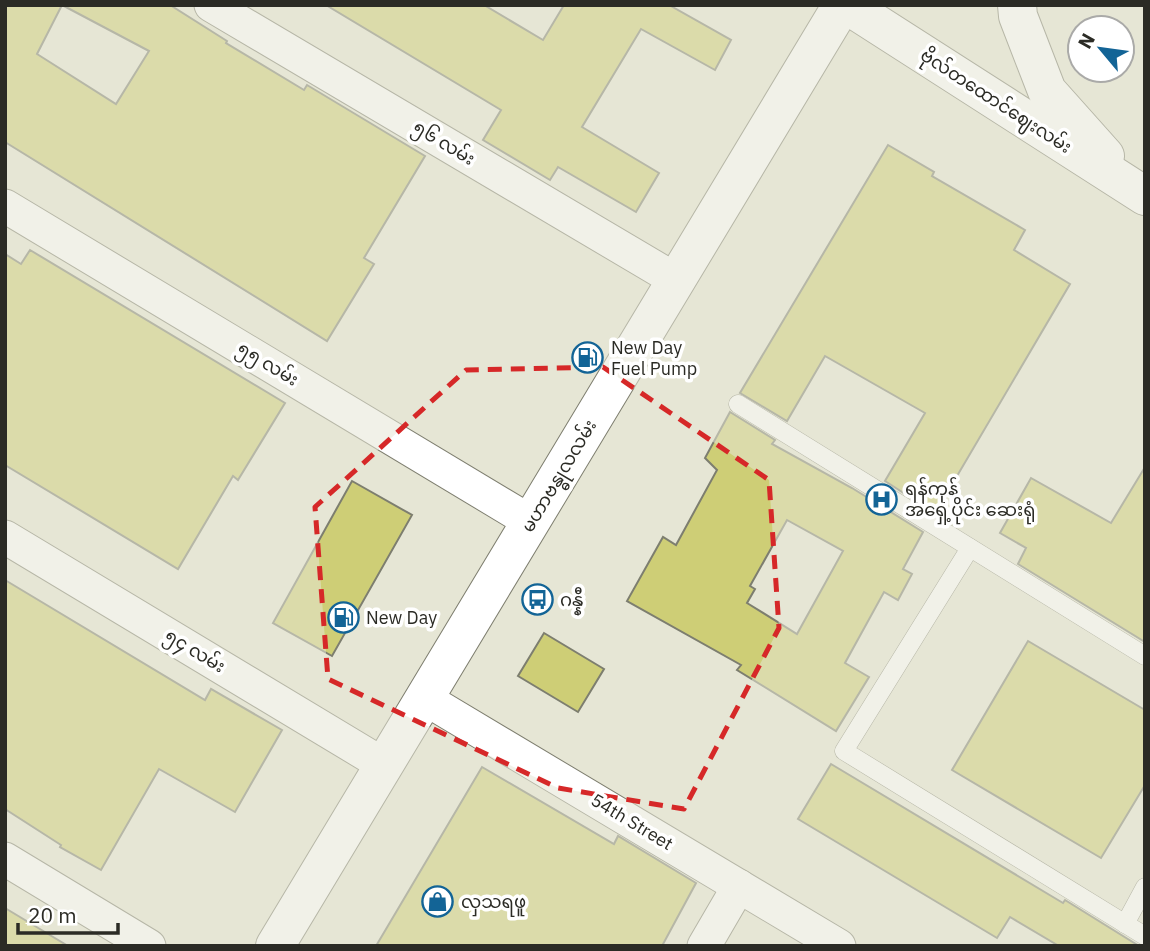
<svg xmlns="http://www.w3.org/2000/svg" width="1150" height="951" font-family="'IBM Plex Sans','Noto Sans Myanmar',sans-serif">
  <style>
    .building { fill: #cece76; stroke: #7d7e6f; stroke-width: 2; fill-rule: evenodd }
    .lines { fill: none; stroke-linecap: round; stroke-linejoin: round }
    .lane-casing { stroke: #7e7e6f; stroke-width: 19 }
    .street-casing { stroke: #7e7e6f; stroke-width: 35 }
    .primary-casing { stroke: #7e7e6f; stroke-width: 40 }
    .lane { stroke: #fff; stroke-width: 18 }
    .street { stroke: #fff; stroke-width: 33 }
    .primary { stroke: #fff; stroke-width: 38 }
    .marked { fill: none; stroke: #d62828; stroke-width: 5; stroke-dasharray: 14 9; stroke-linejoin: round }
    .labels { text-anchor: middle; stroke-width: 7; stroke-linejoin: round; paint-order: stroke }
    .street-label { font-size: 18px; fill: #2b2b25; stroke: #fff }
    .poi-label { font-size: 18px; fill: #2b2b25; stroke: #fff; text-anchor: start }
  </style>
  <rect width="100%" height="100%" fill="#e6e6d5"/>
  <g class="building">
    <path d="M 5,5 L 62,5 L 37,54 L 116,104 L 149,51 L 62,5 L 170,5 L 227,41 L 226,43 L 304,90 L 307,85 L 425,156 L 364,258 L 374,264 L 327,341 L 5,142 Z"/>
    <path d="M 326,5 L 484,5 L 543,40 L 564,5 L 669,5 L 731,40 L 715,70 L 641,29 L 582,127 L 659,173 L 636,212 L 558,167 L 550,180 L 483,140 L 501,110 Z"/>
    <path d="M 888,145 L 934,172 L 932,176 L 1025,230 L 1014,250 L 1070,284 L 937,510 L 935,509 L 933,512 L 885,481 L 925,413 L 825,356 L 787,421 L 740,393 Z"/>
    <path d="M 30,250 L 285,403 L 238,480 L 233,476 L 178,569 L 5,465 L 5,254 L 21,264 Z"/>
    <path d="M 730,412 L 775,440 L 772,444 L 852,488 L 923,532 L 903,569 L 912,574 L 898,600 L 884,592 L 845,663 L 869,677 L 836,731 L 737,670 L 741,665 L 627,601 L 663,537 L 676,545 L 717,470 L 705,458 ZM 787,520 L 843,551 L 797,634 L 747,603 L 755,589 L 750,586 Z"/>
    <path d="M 1145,467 L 1145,642 L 1018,564 L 1026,548 L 1000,533 L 1031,478 L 1111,523 Z"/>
    <path d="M 352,481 L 412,515 L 332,656 L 273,623 Z"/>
    <path d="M 5,580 L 205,700 L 211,689 L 282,730 L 235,812 L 159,769 L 101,870 L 60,847 L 61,845 L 5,809 Z"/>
    <path d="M 544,633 L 604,669 L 578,712 L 518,676 Z"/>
    <path d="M 1028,641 L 1145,710 L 1145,785 L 1101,858 L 952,770 Z"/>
    <path d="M 831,764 L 1063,903 L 1065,900 L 1139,946 L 1059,946 L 1010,917 L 997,938 L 798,819 Z"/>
    <path d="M 482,767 L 614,844 L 618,836 L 696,883 L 662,946 L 376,946 Z"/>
    <path d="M 5,908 L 68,946 L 5,946 Z"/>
  </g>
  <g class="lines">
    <defs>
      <g id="lane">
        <path d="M 738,404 L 1145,656"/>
        <path d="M 970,548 L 844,751 L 1145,936"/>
        <path d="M 1125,924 L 1145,887"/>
      </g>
      <g id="street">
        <path d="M 211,5 L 676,280"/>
        <path d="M 5,206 L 531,522"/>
        <path d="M 5,537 L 384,765"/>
        <path d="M 424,698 L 839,946"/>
        <path d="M 5,859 L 149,946"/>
        <path d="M 704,946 L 739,886"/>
      </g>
      <g id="primary">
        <path d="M 847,5 L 1145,196"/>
        <path d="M 1017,5 L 1018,16 L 1047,91 L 1105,156"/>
        <path d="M 275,946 L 842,5"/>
      </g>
    </defs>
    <use href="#lane" class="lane-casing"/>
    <use href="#street" class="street-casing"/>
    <use href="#primary" class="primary-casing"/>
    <use href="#lane" class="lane"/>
    <use href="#street" class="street"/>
    <use href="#primary" class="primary"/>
  </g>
  <path d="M0 0H1150V951H0ZM 603,367 L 769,480 L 779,628 L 684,809 L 558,788 L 328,679 L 315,507 L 466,370 Z" fill="#e6e6d5" fill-opacity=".55" fill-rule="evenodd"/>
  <path class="marked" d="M 603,367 L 769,480 L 779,628 L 684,809 L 558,788 L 328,679 L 315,507 L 466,370 Z"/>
  <defs>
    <symbol id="fuel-ring" viewBox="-11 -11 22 22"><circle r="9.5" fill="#fff" stroke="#136496" stroke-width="1.5"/><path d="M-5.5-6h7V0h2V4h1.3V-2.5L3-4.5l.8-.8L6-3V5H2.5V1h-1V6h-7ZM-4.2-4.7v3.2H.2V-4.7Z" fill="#136496"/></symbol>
    <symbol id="hospital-ring" viewBox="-11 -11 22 22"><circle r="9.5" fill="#fff" stroke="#136496" stroke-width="1.5"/><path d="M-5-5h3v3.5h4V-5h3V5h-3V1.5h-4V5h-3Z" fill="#136496"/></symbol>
    <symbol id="bus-ring" viewBox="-11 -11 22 22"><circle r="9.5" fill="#fff" stroke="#136496" stroke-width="1.5"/><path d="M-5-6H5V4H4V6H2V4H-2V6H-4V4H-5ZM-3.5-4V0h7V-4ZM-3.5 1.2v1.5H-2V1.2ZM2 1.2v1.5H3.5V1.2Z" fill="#136496"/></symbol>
    <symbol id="shop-ring" viewBox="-11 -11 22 22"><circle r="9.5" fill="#fff" stroke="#136496" stroke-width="1.5"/><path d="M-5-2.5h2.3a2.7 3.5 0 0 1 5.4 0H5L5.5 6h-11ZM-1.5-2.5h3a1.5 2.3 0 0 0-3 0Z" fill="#136496"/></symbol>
  </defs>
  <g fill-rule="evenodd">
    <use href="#fuel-ring" x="570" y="340" width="35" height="35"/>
    <use href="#hospital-ring" x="864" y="482" width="35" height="35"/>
    <use href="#bus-ring" x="520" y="582" width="35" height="35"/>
    <use href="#fuel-ring" x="326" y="600" width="35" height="35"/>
    <use href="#shop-ring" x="420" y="884" width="35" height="35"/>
  </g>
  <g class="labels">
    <g class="street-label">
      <text transform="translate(996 101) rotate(33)" y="6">ဗိုလ်တထောင်ဈေးလမ်း</text>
      <text transform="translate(444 143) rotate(31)" y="6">၅၆ လမ်း</text>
      <text transform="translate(268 364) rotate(31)" y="6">၅၅ လမ်း</text>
      <text transform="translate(559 476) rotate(-59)" y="6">မဟာဗန္ဓုလလမ်း</text>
      <text transform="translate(195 651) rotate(31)" y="6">၅၄ လမ်း</text>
      <text transform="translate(632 822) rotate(31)" y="6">54th Street</text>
    </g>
    <g class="poi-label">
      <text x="611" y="354">New Day<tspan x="611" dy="21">Fuel Pump</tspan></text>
      <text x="905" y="495">ရန်ကုန်<tspan x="905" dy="21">အရှေ့ပိုင်း ဆေးရုံ</tspan></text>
      <text x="560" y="606">ဂန္နီ</text>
      <text x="366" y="624">New Day</text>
      <text x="461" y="908">လှသရဖူ</text>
    </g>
  </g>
  <rect width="1150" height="951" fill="none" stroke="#2b2b25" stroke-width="14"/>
  <g transform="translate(1101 49) rotate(299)"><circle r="33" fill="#ffffff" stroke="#aaaaa8" stroke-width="2"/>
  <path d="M0-5L12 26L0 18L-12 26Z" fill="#136496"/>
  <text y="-10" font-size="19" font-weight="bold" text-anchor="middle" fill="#2b2b25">N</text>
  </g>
  <path d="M18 923v10h100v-10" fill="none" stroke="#2b2b25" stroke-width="3.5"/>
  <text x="28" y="923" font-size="21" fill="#2b2b25" stroke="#ffffff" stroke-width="5" paint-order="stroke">20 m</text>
</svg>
